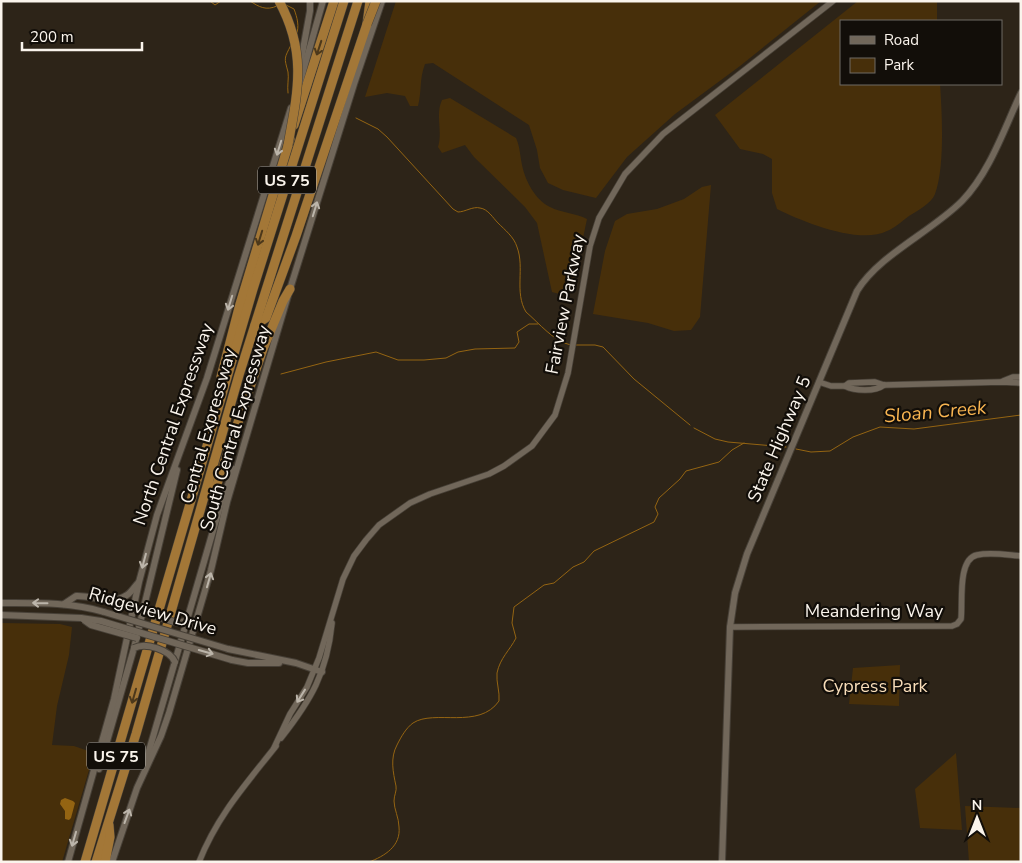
<svg xmlns="http://www.w3.org/2000/svg" width="1022" height="863" font-family="'Nunito Sans',sans-serif">
  <style>
    .green { fill: #472f0a }
    .water { fill: #946412 }
    .lines { fill: none; stroke-linecap: round; stroke-linejoin: round }
    .stream { stroke: #946412; stroke-width: 1 }
    .tertiary-casing { stroke: #474037; stroke-width: 7 }
    .secondary-casing { stroke: #474037; stroke-width: 8 }
    .motorway-casing { stroke: #474037; stroke-width: 10 }
    .tertiary { stroke: #71675a; stroke-width: 5.5 }
    .secondary { stroke: #71675a; stroke-width: 6 }
    .motorway { stroke: #a37737; stroke-width: 9 }
    .secondary-bridge-casing { stroke: #474037; stroke-width: 8; stroke-linecap: butt }
    .motorway-bridge-casing { stroke: #474037; stroke-width: 10; stroke-linecap: butt }
    .secondary-bridge { stroke: #71675a; stroke-width: 6 }
    .motorway-bridge { stroke: #a37737; stroke-width: 9 }
    .oneway { stroke: #4c381b }
    .oneway2 { stroke: #bcb5aa }
    .labels { text-anchor: middle; stroke-width: 4.5; stroke-linejoin: round; paint-order: stroke }
    .shield { fill: #120e09; stroke: #b4afa8; stroke-width: 1 }
    .shield-label { font-size: 16px; font-weight: bold; fill: #faf4ec }
    .street-label { font-size: 18px; fill: #faf4ec; stroke: #120e09 }
    .park-label { font-size: 18px; fill: #f8ddb9; stroke: #120e09 }
    .water-label { font-size: 19px; font-style: italic; fill: #f9b551; stroke: #120e09 }
  </style>
  <rect width="100%" height="100%" fill="#2d2418"/>
  <g class="green">
    <path d="M 396,1 L 821,1 L 740,66 L 675,114 L 627,157 L 596,198 L 563,190 L 548,183 L 540,168 L 537,150 L 529,125 L 433,63 L 425,64 C 419,80 422,90 418,106 L 410,106 L 405,96 L 387,93 L 365,97 Z"/>
    <path d="M 858,1 L 937,1 L 937,21 L 841,21 L 841,84 L 940,84 C 942,112 945,168 935,194 C 932,203 917,211 909,216 C 902,221 895,228 887,231 C 860,245 803,222 777,209 L 772,193 L 772,159 L 763,154 L 740,149 L 715,115 Z"/>
    <path d="M 450,98 L 516,138 C 520,147 520,155 522,165 C 525,180 535,200 550,207 C 561,213 576,213 587,219 L 575,276 L 569,293 L 563,295 L 552,292 L 537,223 L 525,207 L 474,157 L 465,145 L 442,153 L 438,147 C 443,131 435,115 442,100 Z"/>
    <path d="M 711,185 L 700,317 L 691,330 L 674,331 L 648,323 L 593,314 L 605,251 L 615,221 L 627,214 L 657,209 L 684,199 L 702,187 Z"/>
    <path d="M 1,623 L 60,624 L 72,627 L 69,655 L 57,706 L 52,745 L 74,746 L 94,753 L 62,862 L 1,862 Z"/>
    <path d="M 900,665 L 899,706 L 849,704 L 853,668 Z"/>
    <path d="M 956,753 L 962,830 L 920,828 L 915,789 Z"/>
    <path d="M 965,806 L 1021,808 L 1021,862 L 969,862 Z"/>
  </g>
  <path class="water" d="M 65,798 L 73,801 L 75,803 L 71,818 L 69,820 L 65,819 L 65,811 L 60,804 L 61,800 Z"/>
  <g class="lines">
    <g class="stream">
      <path d="M 210,1 L 215,5 L 221,1"/>
      <path d="M 250,1 C 259,7 266,11 277,6"/>
      <path d="M 286,5 L 294,9 C 297,17 300,27 296,35"/>
      <path d="M 288,93 C 287,86 289,78 288,72 C 284,57 284,59 291,45"/>
      <path d="M 356,118 L 378,129 L 387,137 L 453,209 L 458,212 C 465,212 473,206 480,208 C 488,209 493,218 498,223 C 505,230 514,237 517,247 C 525,268 514,292 526,312 C 539,323 554,342 571,345"/>
      <path d="M 575,345 L 595,345 L 603,347 L 634,379 L 690,425"/>
      <path d="M 281,374 L 326,362 L 376,352 L 398,360 L 424,360 L 446,358 L 458,352 L 475,349 L 515,348 L 519,342 L 517,332 L 529,324 L 538,324"/>
      <path d="M 694,428 L 715,439 L 728,442 L 786,447"/>
      <path d="M 796,449 L 811,452 L 830,451 L 853,437 L 880,427 L 914,429 L 1021,415"/>
      <path d="M 369,862 C 385,856 401,846 399,827 C 399,818 394,809 394,801 C 394,795 397,791 396,786 C 393,772 390,758 397,745 C 401,737 406,728 413,723 C 434,709 479,730 499,701 C 500,692 496,682 497,673 C 500,658 510,650 516,638 L 512,623 L 514,607 L 544,585 L 554,583 L 573,567 L 584,562 L 594,551 L 654,522 L 658,514 L 655,507 L 659,498 L 680,479 L 686,471 L 719,462 L 732,450 L 744,443"/>
    </g>
    <defs>
      <g id="tertiary">
        <path d="M 1003,381 L 1013,377 L 1021,377"/>
        <path d="M 819,382 L 831,386 L 845,386 L 849,383 L 875,382 L 884,385 L 1001,382 L 1021,383"/>
        <path d="M 845,386 C 855,391 875,392 884,385"/>
        <path d="M 730,627 L 952,626 L 957,624 L 961,619 C 963,604 957,559 977,555 C 991,552 1007,555 1021,556"/>
        <path d="M 281,738 C 311,700 327,673 332,623"/>
        <path d="M 274,748 L 290,714 L 307,687 L 319,658 L 343,579 L 354,556 L 366,540 L 379,525 L 410,503 L 430,494 L 489,474 L 504,466 L 532,446 L 555,415 L 568,373 L 590,246 L 599,218 L 625,174 L 663,134 L 833,1"/>
        <path d="M 199,862 C 217,816 246,784 276,746"/>
      </g>
      <g id="secondary">
        <path d="M 300,66 L 310,11 L 310,1"/>
        <path d="M 300,82 L 323,1"/>
        <path d="M 1,603 C 36,603 71,602 104,612"/>
        <path d="M 64,604 L 76,596 C 92,595 112,606 127,595 C 132,592 134,587 138,583"/>
        <path d="M 1,615 L 81,618"/>
        <path d="M 228,649 L 296,663 L 322,672"/>
        <path d="M 232,660 L 248,663 L 279,663"/>
        <path d="M 146,761 L 222,500 L 234,469"/>
        <path d="M 99,769 L 134,648 L 177,470"/>
        <path d="M 68,862 L 114,699 L 139,582 L 157,515 L 207,378 L 291,108"/>
        <path d="M 112,862 L 137,788 L 161,736 L 169,713 L 211,570 L 227,502 L 290,289 L 354,84 L 382,1"/>
        <path d="M 722,862 L 730,627 L 735,593 L 747,554 L 857,291 C 879,255 931,232 962,201 C 990,172 1004,129 1021,93"/>
      </g>
      <g id="motorway">
        <path d="M 294,125 L 334,1"/>
        <path d="M 255,325 L 266,318 L 296,236 L 367,24 L 370,1"/>
        <path d="M 221,377 L 240,304 L 290,139"/>
        <path d="M 205,495 L 217,484 L 263,349 L 283,301 L 290,289"/>
        <path d="M 85,862 L 253,289 L 344,1"/>
        <path d="M 96,862 L 136,734 L 239,375 L 358,1"/>
        <path d="M 105,862 L 110,837 L 109,825"/>
      </g>
    </defs>
    <use href="#tertiary" class="tertiary-casing"/>
    <use href="#secondary" class="secondary-casing"/>
    <use href="#motorway" class="motorway-casing"/>
    <use href="#tertiary" class="tertiary"/>
    <use href="#secondary" class="secondary"/>
    <use href="#motorway" class="motorway"/>
    <defs>
      <g id="secondary-bridge">
        <path d="M 145,605 L 151,615 L 178,623 L 188,620"/>
        <path d="M 104,612 L 228,649"/>
        <path d="M 81,618 L 101,621 L 232,660"/>
        <path d="M 84,620 L 91,625 L 137,638"/>
        <path d="M 134,648 C 146,642 170,650 175,662"/>
      </g>
      <g id="motorway-bridge">
        <path d="M 279,1 C 307,52 298,91 288,145"/>
        <path d="M 367,24 L 376,1"/>
      </g>
    </defs>
    <use href="#secondary-bridge" class="secondary-bridge-casing"/>
    <use href="#motorway-bridge" class="motorway-bridge-casing"/>
    <use href="#secondary-bridge" class="secondary-bridge"/>
    <use href="#motorway-bridge" class="motorway-bridge"/>
  </g>
  <defs><path id="oneway-shaft" d="M-6 0H5M1.5-3L5.5 0L1.5 3" fill="none" stroke-width="1.6" stroke-linecap="round" stroke-linejoin="round" transform="scale(1.25)"/></defs>
  <g class="oneway">
    <use href="#oneway-shaft" transform="translate(319 48) rotate(108)"/>
    <use href="#oneway-shaft" transform="translate(260 238) rotate(107)"/>
    <use href="#oneway-shaft" transform="translate(134 696) rotate(106)"/>
  </g>
  <g class="oneway2">
    <use href="#oneway-shaft" transform="translate(279 148) rotate(107)"/>
    <use href="#oneway-shaft" transform="translate(315 209) rotate(-73)"/>
    <use href="#oneway-shaft" transform="translate(230 303) rotate(107)"/>
    <use href="#oneway-shaft" transform="translate(144 561) rotate(105)"/>
    <use href="#oneway-shaft" transform="translate(209 580) rotate(-74)"/>
    <use href="#oneway-shaft" transform="translate(40 603) rotate(-179)"/>
    <use href="#oneway-shaft" transform="translate(206 652) rotate(16)"/>
    <use href="#oneway-shaft" transform="translate(301 696) rotate(122)"/>
    <use href="#oneway-shaft" transform="translate(127 816) rotate(-70)"/>
    <use href="#oneway-shaft" transform="translate(74 839) rotate(106)"/>
  </g>
  <g class="labels">
    <g class="shield">
      <rect x="258" y="166.5" width="58" height="27" rx="4"/>
      <rect x="87" y="742.5" width="58" height="27" rx="4"/>
    </g>
    <g class="shield-label">
      <text x="287" y="186">US 75</text>
      <text x="116" y="762">US 75</text>
    </g>
    <g class="street-label">
      <text transform="translate(565 304) rotate(-79)" y="6">Fairview Parkway</text>
      <text transform="translate(173 424) rotate(-71)" y="6">North Central Expressway</text>
      <text transform="translate(208 426) rotate(-74)" y="6">Central Expressway</text>
      <text transform="translate(235 428) rotate(-74)" y="6">South Central Expressway</text>
      <text transform="translate(779 439) rotate(-67)" y="6">State Highway 5</text>
      <text transform="translate(153 611) rotate(16)" y="6">Ridgeview Drive</text>
      <text x="874" y="617">Meandering Way</text>
    </g>
    <g class="park-label">
      <text x="875" y="692">Cypress Park</text>
    </g>
    <g class="water-label">
      <text transform="translate(935 411) rotate(-5)" y="7">Sloan Creek</text>
    </g>
  </g>
  <rect width="1022" height="863" fill="none" stroke="#faf4ec" stroke-width="5"/>
  <rect x="840" y="20" width="162" height="65" fill="#120e09" stroke="#6f6a64"/>
  <rect x="850" y="36" width="25" height="8" fill="#71675a" stroke="#6f6a64"/>
  <text x="884" y="45" font-size="15" fill="#faf4ec">Road</text>
  <rect x="850" y="58" width="25" height="15" fill="#472f0a" stroke="#6f6a64"/>
  <text x="884" y="70" font-size="15" fill="#faf4ec">Park</text>
  <g transform="translate(977 818)" stroke="#120e09" stroke-width="4" paint-order="stroke">
  <path d="M0-4L9 19L0 12L-9 19Z" fill="#faf4ec"/>
  <text y="-8" font-size="14" font-weight="bold" text-anchor="middle" fill="#faf4ec">N</text>
  </g>
  <path d="M22 42v8h120v-8" fill="none" stroke="#faf4ec" stroke-width="2.5"/>
  <text x="30" y="42" font-size="15" fill="#faf4ec" stroke="#120e09" stroke-width="4" paint-order="stroke">200 m</text>
</svg>
